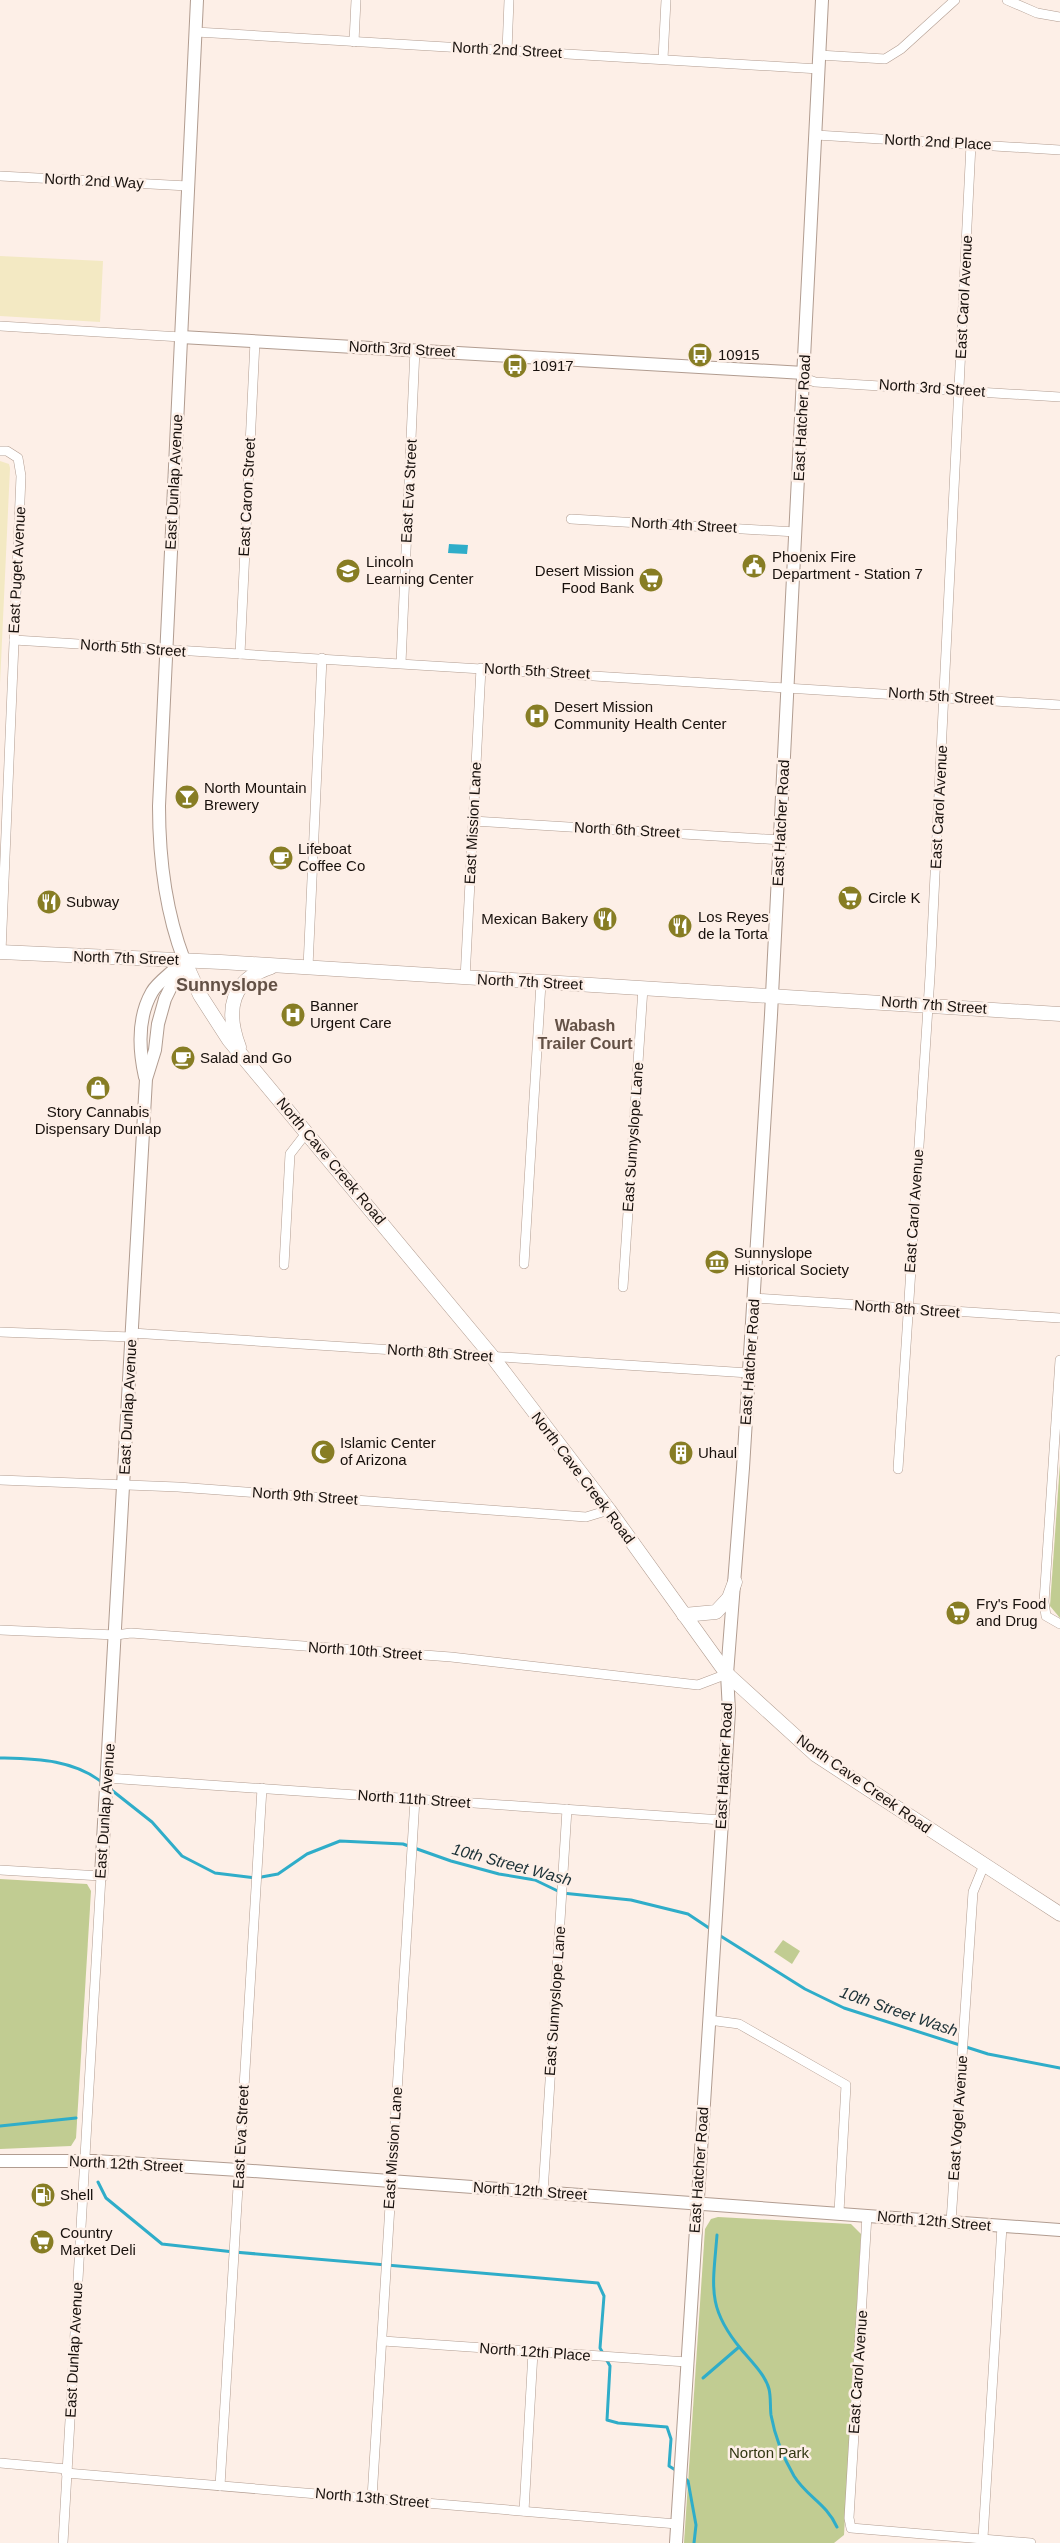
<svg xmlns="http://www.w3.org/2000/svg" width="1060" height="2543" font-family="Arial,sans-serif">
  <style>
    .green { fill: #c1cc92 }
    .sand { fill: #f3e9c3 }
    .water { fill: #2fadc9 }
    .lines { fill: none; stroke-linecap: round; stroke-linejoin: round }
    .stream { stroke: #2fadc9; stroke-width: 3 }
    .street-casing { stroke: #b19c90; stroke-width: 10 }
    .secondary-casing { stroke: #b19c90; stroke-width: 14 }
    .primary-casing { stroke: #b19c90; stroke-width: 15 }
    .street { stroke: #fff; stroke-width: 9 }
    .secondary { stroke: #fff; stroke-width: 12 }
    .primary { stroke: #fff; stroke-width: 14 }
    .labels { text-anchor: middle; stroke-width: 5; stroke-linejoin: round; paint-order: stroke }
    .street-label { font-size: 15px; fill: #18110d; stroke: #fdefe7 }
    .poi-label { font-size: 15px; fill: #18110d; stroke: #fdefe7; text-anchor: start }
    .park-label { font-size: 15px; fill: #313712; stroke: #fdefe7 }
    .neighbourhood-label { font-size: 16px; font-weight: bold; fill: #635146; stroke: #fdefe7 }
    .water-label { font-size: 16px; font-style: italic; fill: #1b3036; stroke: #fdefe7 }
    .quarter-label { font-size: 18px; font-weight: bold; fill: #635146; stroke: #fdefe7 }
  </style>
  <rect width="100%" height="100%" fill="#fdefe7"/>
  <g class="green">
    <path d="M 1060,1463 L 1060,1618 L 1050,1606 Z"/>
    <path d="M 0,1879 L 87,1884 L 91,1891 L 76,2138 L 71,2146 L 0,2149 Z"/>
    <path d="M 783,1940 L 800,1951 L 792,1964 L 774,1952 Z"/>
    <path d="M 718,2217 L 851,2224 L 861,2234 L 844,2535 L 834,2543 L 684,2543 L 705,2229 L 711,2219 Z"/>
  </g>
  <g class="sand">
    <path d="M 0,256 L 103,261 L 100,322 L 0,316 Z"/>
    <path d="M 0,461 L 9,464 L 10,468 L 0,684 Z"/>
  </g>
  <path class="water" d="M 449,544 L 468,545 L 467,554 L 448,553 Z"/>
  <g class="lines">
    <g class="stream">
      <path d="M 0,1758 C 36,1759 73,1759 103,1783"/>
      <path d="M 109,1788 L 152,1822 L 182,1856 L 215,1873 L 256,1878 L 278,1874 L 307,1854 L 340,1841 L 403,1844 L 451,1861 L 499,1874 L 535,1880 L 562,1893 L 631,1900 L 688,1914 L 712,1930"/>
      <path d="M 719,1935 L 805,1989 L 844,2008 L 988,2054 L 1060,2068"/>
      <path d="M 0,2126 L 76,2118"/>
      <path d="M 98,2182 L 106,2198 L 162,2244 L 234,2252 L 598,2283 L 604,2296 L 600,2348 L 610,2366 L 607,2420 L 618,2423 L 667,2427 L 671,2439 L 669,2466 L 677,2471"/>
      <path d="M 717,2235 C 713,2286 706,2307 741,2349 C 750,2360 765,2374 769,2389 C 771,2397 770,2407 771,2415 C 775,2437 783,2457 794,2476 C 807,2497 826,2503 837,2527"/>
      <path d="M 703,2378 L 739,2347"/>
      <path d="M 684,2477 L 688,2481 L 696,2525 L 694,2543"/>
    </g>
    <defs>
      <g id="street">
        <path d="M 1007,0 L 1037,13 L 1060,17"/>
        <path d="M 196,32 L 819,69"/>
        <path d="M 354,42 L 356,0"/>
        <path d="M 507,51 L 509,0"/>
        <path d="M 819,55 L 885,59 L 901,49 L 955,0"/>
        <path d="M 663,59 L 666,0"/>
        <path d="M 816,135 L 1060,150"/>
        <path d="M 0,176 L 188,186"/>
        <path d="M 0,326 L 181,337"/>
        <path d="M 804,378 L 815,382 L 1060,397"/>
        <path d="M 0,451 L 7,451 L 18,458 L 21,476 L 1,952"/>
        <path d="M 571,519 L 796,532"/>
        <path d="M 14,640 L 1060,705"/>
        <path d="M 240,654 L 255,341"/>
        <path d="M 401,663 L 415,349"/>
        <path d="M 473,821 L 781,840"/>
        <path d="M 308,967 L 322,658"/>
        <path d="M 465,979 L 481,668"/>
        <path d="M 524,1264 L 541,983"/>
        <path d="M 284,1265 L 290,1154 L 307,1132"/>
        <path d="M 623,1287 L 643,988"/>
        <path d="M 754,1298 L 1060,1318"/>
        <path d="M 0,1332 L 131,1337"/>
        <path d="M 132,1333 L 749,1373"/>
        <path d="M 1060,1360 L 1044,1602 L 1046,1616 L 1060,1624"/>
        <path d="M 898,1469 L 930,976 L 971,144"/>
        <path d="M 0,1480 L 178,1487 L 586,1517 L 609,1510"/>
        <path d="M 0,1630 L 116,1635 L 131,1633 L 451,1657 L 698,1685 L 727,1674"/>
        <path d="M 107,1778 L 722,1820"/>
        <path d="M 0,1870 L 101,1876 L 63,2543"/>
        <path d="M 709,2020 L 739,2024 L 846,2085 L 839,2212"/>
        <path d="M 543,2193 L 567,1809"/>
        <path d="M 867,2215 L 849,2518 L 851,2528 L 1031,2543"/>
        <path d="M 951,2222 L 973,1892 L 984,1865"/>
        <path d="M 383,2341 L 687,2362"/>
        <path d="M 0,2463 L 67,2469"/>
        <path d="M 66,2473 L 677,2524"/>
        <path d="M 220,2486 L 262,1788"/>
        <path d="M 372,2498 L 415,1799"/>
        <path d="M 524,2511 L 533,2352"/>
        <path d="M 983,2538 L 1002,2226"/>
      </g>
      <g id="secondary">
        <path d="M 181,337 L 804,373"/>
        <path d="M 145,1077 C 139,1050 137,1018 152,992 C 157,983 169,975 177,967"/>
        <path d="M 101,1876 L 146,1079 L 155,1050 L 158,1024 L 165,999 L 184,960 C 165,910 159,860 159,806 L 197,0"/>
        <path d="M 0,2161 L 95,2161 L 239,2170 L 1060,2230"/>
        <path d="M 676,2543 L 729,1711 L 727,1674 L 743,1468 L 771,1015 L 822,0"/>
      </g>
      <g id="primary">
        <path d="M 0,952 L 221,962 L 1060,1014"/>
        <path d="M 184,960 L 200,995 L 229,1040 L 491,1355 L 609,1510 L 727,1674 L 816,1755 L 1060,1914"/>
        <path d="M 239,1047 C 225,1010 231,980 271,967"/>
        <path d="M 684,1615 L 716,1612 L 729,1598 L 735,1582"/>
      </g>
    </defs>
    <use href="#street" class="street-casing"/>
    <use href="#secondary" class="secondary-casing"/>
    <use href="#primary" class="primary-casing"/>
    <use href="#street" class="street"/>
    <use href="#secondary" class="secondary"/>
    <use href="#primary" class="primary"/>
  </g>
  <defs>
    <symbol id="bus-disc" viewBox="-11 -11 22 22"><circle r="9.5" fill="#877d24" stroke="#fdefe7"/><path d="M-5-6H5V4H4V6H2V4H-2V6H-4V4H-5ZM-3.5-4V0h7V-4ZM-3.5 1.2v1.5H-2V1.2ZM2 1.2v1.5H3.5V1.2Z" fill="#fff"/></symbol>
    <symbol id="civic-disc" viewBox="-11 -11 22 22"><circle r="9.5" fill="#877d24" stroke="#fdefe7"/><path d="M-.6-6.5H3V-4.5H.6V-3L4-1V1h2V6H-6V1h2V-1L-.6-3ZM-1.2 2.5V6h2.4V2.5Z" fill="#fff"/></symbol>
    <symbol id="school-disc" viewBox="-11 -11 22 22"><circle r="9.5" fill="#877d24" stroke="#fdefe7"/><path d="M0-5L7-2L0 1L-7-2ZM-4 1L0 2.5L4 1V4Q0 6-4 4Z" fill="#fff"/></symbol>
    <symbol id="supermarket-disc" viewBox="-11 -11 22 22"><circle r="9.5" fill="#877d24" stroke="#fdefe7"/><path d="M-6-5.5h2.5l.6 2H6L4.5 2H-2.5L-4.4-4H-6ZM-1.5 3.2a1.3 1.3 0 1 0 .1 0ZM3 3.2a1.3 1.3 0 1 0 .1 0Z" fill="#fff"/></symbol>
    <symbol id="hospital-disc" viewBox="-11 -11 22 22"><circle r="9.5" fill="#877d24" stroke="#fdefe7"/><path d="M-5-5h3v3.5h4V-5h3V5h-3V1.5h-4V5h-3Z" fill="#fff"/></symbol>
    <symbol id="bar-disc" viewBox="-11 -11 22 22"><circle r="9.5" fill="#877d24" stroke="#fdefe7"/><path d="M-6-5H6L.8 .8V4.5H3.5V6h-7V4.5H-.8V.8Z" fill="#fff"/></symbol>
    <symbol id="cafe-disc" viewBox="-11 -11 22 22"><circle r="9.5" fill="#877d24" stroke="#fdefe7"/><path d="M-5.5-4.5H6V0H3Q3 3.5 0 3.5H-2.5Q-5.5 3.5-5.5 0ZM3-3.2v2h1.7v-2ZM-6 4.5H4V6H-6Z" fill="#fff"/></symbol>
    <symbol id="restaurant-disc" viewBox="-11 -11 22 22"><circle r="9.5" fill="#877d24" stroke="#fdefe7"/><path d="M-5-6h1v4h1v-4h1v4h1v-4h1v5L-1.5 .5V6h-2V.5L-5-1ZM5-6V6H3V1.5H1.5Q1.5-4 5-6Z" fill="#fff"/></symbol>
    <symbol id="shop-disc" viewBox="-11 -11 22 22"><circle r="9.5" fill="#877d24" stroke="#fdefe7"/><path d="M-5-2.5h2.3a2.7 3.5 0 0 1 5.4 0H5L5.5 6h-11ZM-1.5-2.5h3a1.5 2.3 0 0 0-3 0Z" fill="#fff"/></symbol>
    <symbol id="museum-disc" viewBox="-11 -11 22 22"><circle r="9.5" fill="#877d24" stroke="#fdefe7"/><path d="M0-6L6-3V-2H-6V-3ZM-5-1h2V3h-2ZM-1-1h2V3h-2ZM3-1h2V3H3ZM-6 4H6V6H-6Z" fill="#fff"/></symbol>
    <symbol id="mosque-disc" viewBox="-11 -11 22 22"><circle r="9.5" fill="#877d24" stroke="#fdefe7"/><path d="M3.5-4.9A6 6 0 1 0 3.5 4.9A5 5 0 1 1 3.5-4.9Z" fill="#fff"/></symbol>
    <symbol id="building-disc" viewBox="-11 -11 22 22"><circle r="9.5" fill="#877d24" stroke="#fdefe7"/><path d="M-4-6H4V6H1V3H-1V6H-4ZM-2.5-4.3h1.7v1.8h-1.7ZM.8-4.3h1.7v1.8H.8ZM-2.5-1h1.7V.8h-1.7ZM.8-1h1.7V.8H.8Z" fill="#fff"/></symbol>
    <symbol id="fuel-disc" viewBox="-11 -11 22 22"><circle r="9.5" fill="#877d24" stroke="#fdefe7"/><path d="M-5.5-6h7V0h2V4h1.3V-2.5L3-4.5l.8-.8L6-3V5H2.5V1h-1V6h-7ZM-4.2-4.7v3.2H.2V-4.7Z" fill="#fff"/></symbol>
  </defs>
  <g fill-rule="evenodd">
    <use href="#bus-disc" x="686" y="341" width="28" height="28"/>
    <use href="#bus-disc" x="501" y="352" width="28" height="28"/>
    <use href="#civic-disc" x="740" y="552" width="28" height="28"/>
    <use href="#school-disc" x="334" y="557" width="28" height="28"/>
    <use href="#supermarket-disc" x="637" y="566" width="28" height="28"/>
    <use href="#hospital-disc" x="523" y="702" width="28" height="28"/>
    <use href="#bar-disc" x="173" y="783" width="28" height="28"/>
    <use href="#cafe-disc" x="267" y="844" width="28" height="28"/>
    <use href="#supermarket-disc" x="836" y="884" width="28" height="28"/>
    <use href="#restaurant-disc" x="35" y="888" width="28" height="28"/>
    <use href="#restaurant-disc" x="591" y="905" width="28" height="28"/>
    <use href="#restaurant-disc" x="666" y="912" width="28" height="28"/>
    <use href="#hospital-disc" x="279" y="1001" width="28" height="28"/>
    <use href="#cafe-disc" x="169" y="1044" width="28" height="28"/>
    <use href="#shop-disc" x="84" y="1074" width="28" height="28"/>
    <use href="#museum-disc" x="703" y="1248" width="28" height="28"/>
    <use href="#mosque-disc" x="309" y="1438" width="28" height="28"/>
    <use href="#building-disc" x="667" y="1439" width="28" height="28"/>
    <use href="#supermarket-disc" x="944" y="1599" width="28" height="28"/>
    <use href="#fuel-disc" x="29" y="2181" width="28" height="28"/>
    <use href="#supermarket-disc" x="28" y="2228" width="28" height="28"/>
  </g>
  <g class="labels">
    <g class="street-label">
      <text transform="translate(507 50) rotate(3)" y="5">North 2nd Street</text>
      <text transform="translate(938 142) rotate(3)" y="5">North 2nd Place</text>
      <text transform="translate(94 181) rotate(3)" y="5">North 2nd Way</text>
      <text transform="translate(964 297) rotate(-87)" y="5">East Carol Avenue</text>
      <text transform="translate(402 349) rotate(3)" y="5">North 3rd Street</text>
      <text transform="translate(932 388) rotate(4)" y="5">North 3rd Street</text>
      <text transform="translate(802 418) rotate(-87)" y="5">East Hatcher Road</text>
      <text transform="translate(174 482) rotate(-87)" y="5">East Dunlap Avenue</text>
      <text transform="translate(409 491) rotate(-87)" y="5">East Eva Street</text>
      <text transform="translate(247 497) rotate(-87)" y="5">East Caron Street</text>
      <text transform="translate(684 525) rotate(3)" y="5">North 4th Street</text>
      <text transform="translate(17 570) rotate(-87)" y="5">East Puget Avenue</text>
      <text transform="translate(133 648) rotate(4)" y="5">North 5th Street</text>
      <text transform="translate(537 671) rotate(3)" y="5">North 5th Street</text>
      <text transform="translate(941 696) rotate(4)" y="5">North 5th Street</text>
      <text transform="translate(939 807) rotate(-87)" y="5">East Carol Avenue</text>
      <text transform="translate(473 823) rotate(-87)" y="5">East Mission Lane</text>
      <text transform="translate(781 823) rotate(-87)" y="5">East Hatcher Road</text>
      <text transform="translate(627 830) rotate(3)" y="5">North 6th Street</text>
      <text transform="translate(126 958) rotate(2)" y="5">North 7th Street</text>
      <text transform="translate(530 982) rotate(3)" y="5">North 7th Street</text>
      <text transform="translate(934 1005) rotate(4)" y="5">North 7th Street</text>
      <text transform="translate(633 1137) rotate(-86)" y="5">East Sunnyslope Lane</text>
      <text transform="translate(331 1161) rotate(50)" y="5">North Cave Creek Road</text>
      <text transform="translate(914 1211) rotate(-86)" y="5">East Carol Avenue</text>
      <text transform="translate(907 1309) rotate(4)" y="5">North 8th Street</text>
      <text transform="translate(440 1353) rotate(4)" y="5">North 8th Street</text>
      <text transform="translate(750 1362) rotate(-86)" y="5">East Hatcher Road</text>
      <text transform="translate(128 1407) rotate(-87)" y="5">East Dunlap Avenue</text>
      <text transform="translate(583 1478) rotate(53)" y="5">North Cave Creek Road</text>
      <text transform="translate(305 1496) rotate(4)" y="5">North 9th Street</text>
      <text transform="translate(365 1651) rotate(4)" y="5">North 10th Street</text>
      <text transform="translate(724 1766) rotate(-87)" y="5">East Hatcher Road</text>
      <text transform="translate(864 1784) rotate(35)" y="5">North Cave Creek Road</text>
      <text transform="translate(414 1799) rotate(4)" y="5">North 11th Street</text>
      <text transform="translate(105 1811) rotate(-86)" y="5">East Dunlap Avenue</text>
      <text transform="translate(555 2001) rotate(-86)" y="5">East Sunnyslope Lane</text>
      <text transform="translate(958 2118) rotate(-86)" y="5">East Vogel Avenue</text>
      <text transform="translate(241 2137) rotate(-87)" y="5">East Eva Street</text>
      <text transform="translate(393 2148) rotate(-86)" y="5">East Mission Lane</text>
      <text transform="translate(126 2164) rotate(3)" y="5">North 12th Street</text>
      <text transform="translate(699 2170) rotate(-86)" y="5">East Hatcher Road</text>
      <text transform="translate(530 2191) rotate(4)" y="5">North 12th Street</text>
      <text transform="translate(934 2221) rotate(5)" y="5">North 12th Street</text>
      <text transform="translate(74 2350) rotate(-87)" y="5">East Dunlap Avenue</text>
      <text transform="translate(535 2352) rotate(4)" y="5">North 12th Place</text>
      <text transform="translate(858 2372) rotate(-86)" y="5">East Carol Avenue</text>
      <text transform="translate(372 2498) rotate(5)" y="5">North 13th Street</text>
    </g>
    <g class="poi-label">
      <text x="718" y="360">10915</text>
      <text x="532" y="371">10917</text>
      <text x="772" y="562">Phoenix Fire<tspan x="772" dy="17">Department - Station 7</tspan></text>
      <text x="366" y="567">Lincoln<tspan x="366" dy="17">Learning Center</tspan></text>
      <text x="634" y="576" text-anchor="end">Desert Mission<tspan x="634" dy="17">Food Bank</tspan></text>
      <text x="554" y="712">Desert Mission<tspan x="554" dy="17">Community Health Center</tspan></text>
      <text x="204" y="793">North Mountain<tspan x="204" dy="17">Brewery</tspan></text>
      <text x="298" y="854">Lifeboat<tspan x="298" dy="17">Coffee Co</tspan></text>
      <text x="868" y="903">Circle K</text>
      <text x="66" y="907">Subway</text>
      <text x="698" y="922">Los Reyes<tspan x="698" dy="17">de la Torta</tspan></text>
      <text x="588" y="924" text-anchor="end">Mexican Bakery</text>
      <text x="310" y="1011">Banner<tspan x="310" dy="17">Urgent Care</tspan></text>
      <text x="200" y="1063">Salad and Go</text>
      <text x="98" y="1117" text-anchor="middle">Story Cannabis<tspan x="98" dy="17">Dispensary Dunlap</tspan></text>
      <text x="734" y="1258">Sunnyslope<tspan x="734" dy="17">Historical Society</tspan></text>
      <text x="340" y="1448">Islamic Center<tspan x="340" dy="17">of Arizona</tspan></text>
      <text x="698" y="1458">Uhaul</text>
      <text x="976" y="1609">Fry's Food<tspan x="976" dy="17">and Drug</tspan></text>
      <text x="60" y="2200">Shell</text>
      <text x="60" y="2238">Country<tspan x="60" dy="17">Market Deli</tspan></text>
    </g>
    <g class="park-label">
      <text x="769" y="2458">Norton Park</text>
    </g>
    <g class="neighbourhood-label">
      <text x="585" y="1031">Wabash<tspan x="585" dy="18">Trailer Court</tspan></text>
    </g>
    <g class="water-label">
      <text transform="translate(512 1864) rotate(15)" y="6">10th Street Wash</text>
      <text transform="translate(899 2011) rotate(19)" y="6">10th Street Wash</text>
    </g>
    <g class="quarter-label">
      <text x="227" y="991">Sunnyslope</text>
    </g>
  </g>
</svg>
